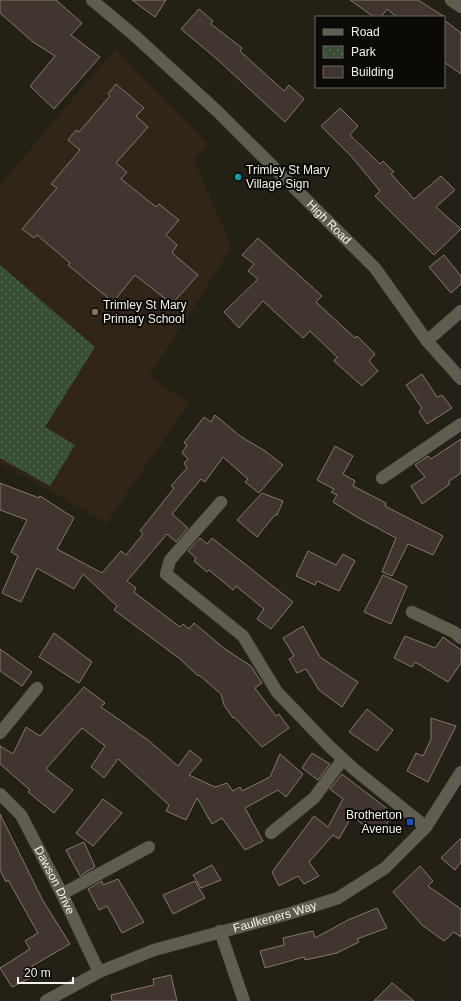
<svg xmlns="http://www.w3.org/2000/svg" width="461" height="1001" font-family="Arial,sans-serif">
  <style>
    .education { fill: #302516 }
    .park { fill: url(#park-dots) }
    .building { fill: #41362f; stroke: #84776f }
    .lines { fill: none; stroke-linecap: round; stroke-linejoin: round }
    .minor-casing { stroke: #3f3d36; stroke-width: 13 }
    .minor { stroke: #5f5c50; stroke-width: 12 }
    .culture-dot { fill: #0f9aa8; stroke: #0b0a06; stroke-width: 1.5 }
    .education-dot { fill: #8d6e63; stroke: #0b0a06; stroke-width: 1.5 }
    .transit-dot { fill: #1a4fb4; stroke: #0b0a06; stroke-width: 1.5 }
    .labels { text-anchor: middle; stroke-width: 4; stroke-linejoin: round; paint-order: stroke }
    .poi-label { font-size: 12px; fill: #f3f2eb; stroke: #0b0a06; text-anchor: start }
    .street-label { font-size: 12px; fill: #f3f2eb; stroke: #0b0a06 }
  </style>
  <defs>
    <pattern id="park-dots" width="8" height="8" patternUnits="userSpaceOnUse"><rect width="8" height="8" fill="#384e37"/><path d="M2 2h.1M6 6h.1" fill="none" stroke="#556854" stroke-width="1.8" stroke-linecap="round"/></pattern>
  </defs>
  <rect width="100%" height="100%" fill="#232015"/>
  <path class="education" d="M 115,49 L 208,144 L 194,160 L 232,248 L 149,376 L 189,403 L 107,523 L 0,463 L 0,185 Z"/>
  <path class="park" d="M 0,265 L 95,347 L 45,427 L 75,445 L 50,486 L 0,458 Z"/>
  <g class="building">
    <path d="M 0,0 L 56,0 L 82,23 L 71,35 L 100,57 L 54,109 L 30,86 L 55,56 L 33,42 L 0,13 Z"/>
    <path d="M 132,0 L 166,0 L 155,17 Z"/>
    <path d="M 350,0 L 418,0 L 445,17 L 397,17 L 387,9 L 381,17 L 374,17 Z"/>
    <path d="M 199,9 L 213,21 L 211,24 L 242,48 L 240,51 L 284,91 L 289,85 L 304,99 L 285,122 L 218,60 L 181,29 Z"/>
    <path d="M 444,20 L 461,33 L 461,74 L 444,62 Z"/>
    <path d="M 116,84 L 144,108 L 136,116 L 148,127 L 116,163 L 127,172 L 121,179 L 156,207 L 159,204 L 179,220 L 166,235 L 177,245 L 172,253 L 198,275 L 172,304 L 135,275 L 113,302 L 68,265 L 70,263 L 37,235 L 34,238 L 22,229 L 57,188 L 51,184 L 80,150 L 68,140 L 76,130 L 79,132 L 110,96 L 108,94 Z"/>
    <path d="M 340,108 L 358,126 L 350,135 L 380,164 L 383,161 L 394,172 L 391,174 L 414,199 L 441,176 L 455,190 L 436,207 L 461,229 L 434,255 L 375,196 L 380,191 L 351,156 L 321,126 Z"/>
    <path d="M 258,238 L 322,296 L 316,302 L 355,338 L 357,336 L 375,354 L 369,361 L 378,371 L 362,386 L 334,361 L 337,357 L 310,331 L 303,338 L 263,301 L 239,328 L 224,312 L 258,279 L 248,271 L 254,264 L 242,255 Z"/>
    <path d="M 444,255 L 461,276 L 461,284 L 451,293 L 429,267 Z"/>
    <path d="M 422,374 L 437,397 L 442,395 L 452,408 L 427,424 L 419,412 L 422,408 L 406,385 Z"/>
    <path d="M 215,415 L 240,436 L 265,451 L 283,465 L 259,493 L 245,482 L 248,479 L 223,457 L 205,482 L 201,479 L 172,514 L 188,528 L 176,542 L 167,534 L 127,581 L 136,588 L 134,592 L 180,627 L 183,624 L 189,629 L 194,623 L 225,649 L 251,666 L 262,683 L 255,688 L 276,716 L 279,714 L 289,728 L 262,747 L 234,717 L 233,718 L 224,705 L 221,694 L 199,675 L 198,676 L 180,659 L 114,610 L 117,606 L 83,574 L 74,589 L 37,568 L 21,602 L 2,593 L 18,556 L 11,552 L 27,520 L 0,510 L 0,483 L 39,498 L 40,496 L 74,518 L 57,549 L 102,573 L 121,551 L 126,555 L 143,534 L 140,531 L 174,488 L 171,486 L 187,468 L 184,463 L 188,459 L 182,453 L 187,445 L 184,443 L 204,417 L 211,422 Z"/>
    <path d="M 461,439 L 461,473 L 448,482 L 450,484 L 422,504 L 411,486 L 425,477 L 415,465 L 428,456 L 431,459 Z"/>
    <path d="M 335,446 L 353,456 L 343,474 L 355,481 L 353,486 L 386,503 L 385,506 L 443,536 L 433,555 L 408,544 L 392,576 L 382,572 L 396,538 L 357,517 L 333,502 L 337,495 L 331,492 L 334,489 L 317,480 Z"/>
    <path d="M 262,493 L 283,501 L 277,515 L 275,515 L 257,537 L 237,520 Z"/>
    <path d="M 200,538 L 207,544 L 212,538 L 293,602 L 271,629 L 257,619 L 264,609 L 236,586 L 233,590 L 209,570 L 207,572 L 194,561 L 196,558 L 188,551 Z"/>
    <path d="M 308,551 L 336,565 L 343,554 L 355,561 L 339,591 L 317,581 L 315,585 L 296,576 Z"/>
    <path d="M 383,575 L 407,586 L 391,624 L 364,612 Z"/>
    <path d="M 303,626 L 320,657 L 358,682 L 342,707 L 319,690 L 306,669 L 297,673 L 289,659 L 294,656 L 283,638 Z"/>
    <path d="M 54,633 L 92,662 L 79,683 L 39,657 Z"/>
    <path d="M 405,636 L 435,648 L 443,637 L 461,650 L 461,663 L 448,682 L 415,662 L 412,667 L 394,658 Z"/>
    <path d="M 0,649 L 32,672 L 22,686 L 0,671 Z"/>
    <path d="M 84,687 L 105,703 L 101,707 L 148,740 L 178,766 L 190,750 L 202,760 L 189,775 L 215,787 L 227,783 L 233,791 L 240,787 L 242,791 L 270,777 L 280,754 L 303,774 L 286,797 L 278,790 L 245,808 L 263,841 L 245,850 L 222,818 L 212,824 L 197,798 L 186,820 L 166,811 L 169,805 L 118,759 L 104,778 L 91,767 L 105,746 L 82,728 L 46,769 L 73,790 L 54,813 L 28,792 L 30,790 L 0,764 L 0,746 L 13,754 L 26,727 L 40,736 Z"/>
    <path d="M 367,709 L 393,730 L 377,751 L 349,732 Z"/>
    <path d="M 431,718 L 456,726 L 428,782 L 407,771 L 416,753 L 423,756 L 431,739 Z"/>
    <path d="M 312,753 L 330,764 L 318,780 L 302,768 Z"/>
    <path d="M 342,774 L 394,814 L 381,831 L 373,826 L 369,829 L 352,816 L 339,839 L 333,835 L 309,862 L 319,876 L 304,884 L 298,876 L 279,886 L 272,872 L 314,816 L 328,827 L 343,799 L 330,789 Z"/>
    <path d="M 103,799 L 122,813 L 93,846 L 76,833 Z"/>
    <path d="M 0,814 L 42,899 L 70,944 L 32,966 L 38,974 L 12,987 L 0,968 L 30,949 L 25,941 L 38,933 L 8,880 L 6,882 L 0,870 Z"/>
    <path d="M 461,838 L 461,862 L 455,870 L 441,858 Z"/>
    <path d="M 84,842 L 95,867 L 80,876 L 66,850 Z"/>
    <path d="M 212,865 L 221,880 L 201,888 L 193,875 Z"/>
    <path d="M 420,866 L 433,881 L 428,886 L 461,909 L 461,937 L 454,932 L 444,941 L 422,925 L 393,892 Z"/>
    <path d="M 118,879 L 144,922 L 122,933 L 107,906 L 99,910 L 88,889 L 102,881 L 103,885 Z"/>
    <path d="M 195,881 L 205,898 L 173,914 L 163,895 Z"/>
    <path d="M 377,908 L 387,928 L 357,939 L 359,942 L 337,953 L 305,960 L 304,957 L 265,968 L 260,951 L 284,945 L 283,938 L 313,931 L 315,938 L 348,920 Z"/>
    <path d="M 171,975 L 177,1001 L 112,1001 L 111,995 L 154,985 L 153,979 Z"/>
    <path d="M 392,983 L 414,1001 L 374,1001 Z"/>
  </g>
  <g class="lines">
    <defs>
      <g id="minor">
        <path id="s1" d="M 92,0 L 135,36 L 217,111 L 375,268 L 427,341 L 461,379"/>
        <path d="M 451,0 L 461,7"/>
        <path d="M 427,341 L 461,311"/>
        <path d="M 382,478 L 461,424"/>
        <path d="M 221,502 L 170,560 L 166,574 L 243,636 L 277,692 L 329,746 L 355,770 L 426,827"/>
        <path d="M 412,612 L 454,632 L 461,638"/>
        <path d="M 0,733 L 37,688"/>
        <path id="s2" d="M 0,794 L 21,815 L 62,894 L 99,972"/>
        <path d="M 271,833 L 314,798 L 343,759"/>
        <path d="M 62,894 L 149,847"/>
        <path d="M 220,931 L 244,1001"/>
        <path id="s3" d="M 46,1001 L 99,972 L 154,950 L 291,913 L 338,898 L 385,868 L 426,827 L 461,772"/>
      </g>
    </defs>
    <use href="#minor" class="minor-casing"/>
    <use href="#minor" class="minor"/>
  </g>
  <circle class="culture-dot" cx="238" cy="177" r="4"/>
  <circle class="education-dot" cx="95" cy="312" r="4"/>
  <rect class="transit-dot" x="406" y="818" width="8" height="8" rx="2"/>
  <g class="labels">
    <g class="poi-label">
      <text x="246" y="174">Trimley St Mary<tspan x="246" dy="14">Village Sign</tspan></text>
      <text x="103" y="309">Trimley St Mary<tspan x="103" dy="14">Primary School</tspan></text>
      <text x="402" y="819" text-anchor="end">Brotherton<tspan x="402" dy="14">Avenue</tspan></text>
    </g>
    <g class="street-label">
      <text dy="4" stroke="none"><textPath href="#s1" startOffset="325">High Road</textPath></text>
      <text dy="4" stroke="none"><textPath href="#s2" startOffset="103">Dawson Drive</textPath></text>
      <text dy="4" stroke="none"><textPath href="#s3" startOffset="245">Faulkeners Way</textPath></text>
    </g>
  </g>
  <rect x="315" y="16" width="130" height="72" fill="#0b0a06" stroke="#686762"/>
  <rect x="323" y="29" width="20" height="6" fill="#5f5c50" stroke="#686762"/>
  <text x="351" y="36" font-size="12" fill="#f3f2eb">Road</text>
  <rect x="323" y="46" width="20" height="12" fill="url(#park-dots)" stroke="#686762"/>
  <text x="351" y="56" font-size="12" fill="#f3f2eb">Park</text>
  <rect x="323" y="66" width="20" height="12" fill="#41362f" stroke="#686762"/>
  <text x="351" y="76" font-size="12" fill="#f3f2eb">Building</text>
  <path d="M18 977v6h55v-6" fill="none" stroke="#f3f2eb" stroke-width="2"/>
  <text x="24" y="977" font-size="12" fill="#f3f2eb" stroke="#0b0a06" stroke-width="3" paint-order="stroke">20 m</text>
</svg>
